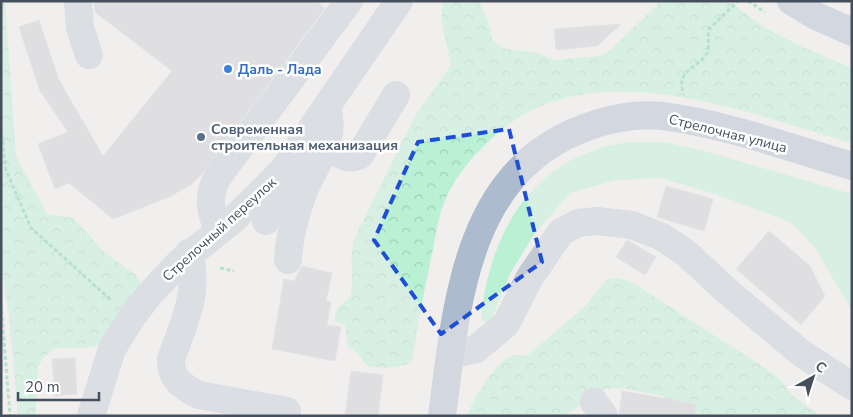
<svg xmlns="http://www.w3.org/2000/svg" width="853" height="417" font-family="'Nunito Sans',sans-serif">
  <style>
    .grass { fill: #baf1d4 }
    .forest { fill: url(#forest-crowns) }
    .building { fill: #cbcdd3; stroke: #d2d4da }
    .lines { fill: none; stroke-linecap: round; stroke-linejoin: round }
    .path { stroke: #71d1a9; stroke-width: 3; stroke-dasharray: 4 2.5; stroke-linecap: butt }
    .minor { stroke: #c1c9d4; stroke-width: 28 }
    .major { stroke: #adbbcf; stroke-width: 28 }
    .marked { fill: none; stroke: #1d4ed8; stroke-width: 4; stroke-dasharray: 10 6; stroke-linejoin: round }
    .shop-dot { fill: #3f7fe0; stroke: #fff; stroke-width: 2 }
    .service-dot { fill: #5c6f8a; stroke: #fff; stroke-width: 2 }
    .labels { text-anchor: middle; stroke-width: 5; stroke-linejoin: round; paint-order: stroke }
    .shop-label { font-size: 14px; font-weight: bold; fill: #366cbe; stroke: #fff; text-anchor: start }
    .service-label { font-size: 14px; font-weight: bold; fill: #4e5e75; stroke: #fff; text-anchor: start }
    .street-label { font-size: 14px; fill: #46505d; stroke: #fff }
  </style>
  <defs>
    <pattern id="forest-crowns" width="20" height="18" patternUnits="userSpaceOnUse" patternTransform="scale(1.25)"><rect width="20" height="18" fill="#baf1d4"/><path d="M2 6a3 3 0 1 1 6 0M12 15a3 3 0 1 1 6 0" fill="none" stroke="#a1d0b8"/></pattern>
  </defs>
  <rect width="100%" height="100%" fill="#f1eeee"/>
  <path class="grass" d="M 629,142 L 664,142 L 701,150 L 852,194 L 852,311 L 815,248 L 792,223 L 718,195 L 660,178 L 616,180 L 570,193 L 533,236 L 510,274 L 492,318 L 486,323 L 481,319 C 489,231 535,154 629,142 Z"/>
  <g class="forest">
    <path d="M 1,1 L 5,1 L 16,156 L 47,214 L 73,218 L 104,252 L 136,275 L 140,282 L 140,288 L 101,344 C 76,356 55,334 38,367 L 35,416 L 18,416 L 9,316 L 1,266 Z"/>
    <path d="M 444,1 L 479,1 L 486,16 L 493,41 L 506,49 L 537,53 L 556,60 L 599,56 L 607,53 L 661,1 L 728,1 L 764,27 L 800,46 L 852,68 L 852,143 C 741,112 589,47 492,138 C 473,156 457,174 446,198 C 439,213 436,233 433,249 C 425,286 418,323 412,361 C 405,368 375,370 367,365 C 362,361 361,356 357,353 C 354,350 351,349 348,346 L 345,325 L 335,321 C 333,303 349,305 351,292 C 354,272 348,260 355,237 L 415,116 L 451,65 C 447,45 440,24 442,4 Z"/>
    <path d="M 619,278 L 633,283 L 762,366 L 782,381 L 794,397 L 821,416 L 682,416 L 663,396 L 622,388 L 606,389 L 564,416 L 467,416 C 473,399 493,367 507,358 C 513,354 520,355 527,356 L 585,306 L 607,279 Z"/>
  </g>
  <g class="building">
    <path d="M 94,1 L 316,1 L 325,8 L 202,174 L 192,184 L 169,197 L 113,219 L 69,183 L 55,189 L 38,144 L 68,132 L 40,91 L 19,27 L 39,20 L 59,80 L 103,156 L 172,71 L 95,12 Z"/>
    <path d="M 621,24 L 597,46 L 556,50 L 554,29 Z"/>
    <path d="M 666,186 L 713,199 L 704,231 L 657,217 Z"/>
    <path d="M 769,231 L 810,266 L 825,296 L 801,325 L 736,269 Z"/>
    <path d="M 627,240 L 656,257 L 645,275 L 616,257 Z"/>
    <path d="M 302,266 L 332,273 L 326,301 L 331,302 L 327,325 L 341,327 L 335,361 L 272,349 L 284,279 L 294,281 Z"/>
    <path d="M 75,358 L 77,394 L 55,396 L 52,359 Z"/>
    <path d="M 351,371 L 383,375 L 378,416 L 345,416 Z"/>
    <path d="M 622,391 L 696,404 L 695,416 L 619,416 Z"/>
  </g>
  <g class="lines">
    <g class="path">
      <path d="M 748,1 L 765,12"/>
      <path d="M 683,91 C 676,70 699,68 707,53 C 710,47 707,36 709,29 L 738,1"/>
      <path d="M 1,128 L 6,170 L 31,228 L 112,301"/>
      <path d="M 220,268 L 234,271"/>
      <path d="M 1,304 L 10,416"/>
    </g>
    <g class="minor">
      <path d="M 78,1 L 80,28 L 89,55"/>
      <path d="M 326,146 C 338,153 347,162 360,155 L 396,95"/>
      <path d="M 266,221 L 274,207 L 283,171"/>
      <path d="M 219,231 C 210,212 207,197 217,178 L 349,1"/>
      <path d="M 189,253 C 200,291 184,323 171,359 C 170,379 183,387 199,395 L 287,411"/>
      <path d="M 288,260 C 289,236 297,209 305,188 C 317,161 337,138 327,108"/>
      <path d="M 450,355 L 476,349 L 506,324 L 530,277 L 561,232 L 578,223 L 597,221 L 632,225 L 662,237 L 686,253 L 727,291 L 801,353 L 852,386"/>
      <path d="M 594,402 L 604,416"/>
      <path d="M 91,416 L 112,349 L 132,317 L 148,296 L 179,263 L 234,219 L 283,170 L 399,1"/>
    </g>
    <g class="major">
      <path d="M 791,1 L 816,16 L 852,32"/>
      <path d="M 442,416 C 456,311 464,177 577,131 C 602,120 634,113 662,116 C 726,124 790,148 852,166"/>
    </g>
  </g>
  <path d="M0 0H853V417H0ZM 509,129 L 542,262 L 441,334 L 374,240 L 418,142 Z" fill="#f1eeee" fill-opacity=".55" fill-rule="evenodd"/>
  <path class="marked" d="M 509,129 L 542,262 L 441,334 L 374,240 L 418,142 Z"/>
  <circle class="shop-dot" cx="228" cy="69" r="5"/>
  <circle class="service-dot" cx="201" cy="137" r="5"/>
  <g class="labels">
    <g class="shop-label">
      <text x="238" y="74">Даль - Лада</text>
    </g>
    <g class="service-label">
      <text x="211" y="134">Современная<tspan x="211" dy="16">строительная механизация</tspan></text>
    </g>
    <g class="street-label">
      <text transform="translate(728 133) rotate(14)" y="5">Стрелочная улица</text>
      <text transform="translate(219 229) rotate(-42)" y="5">Стрелочный переулок</text>
    </g>
  </g>
  <rect width="853" height="417" fill="none" stroke="#46505d" stroke-width="5"/>
  <g transform="translate(813 377) rotate(39)" stroke="#ffffff" stroke-width="4" paint-order="stroke">
  <path d="M0-4L9 19L0 12L-9 19Z" fill="#46505d"/>
  <text y="-8" font-size="14" font-weight="bold" text-anchor="middle" fill="#46505d">С</text>
  </g>
  <path d="M18 392v8h81v-8" fill="none" stroke="#46505d" stroke-width="2.5"/>
  <text x="25" y="392" font-size="15" fill="#46505d" stroke="#ffffff" stroke-width="4" paint-order="stroke">20 m</text>
</svg>
